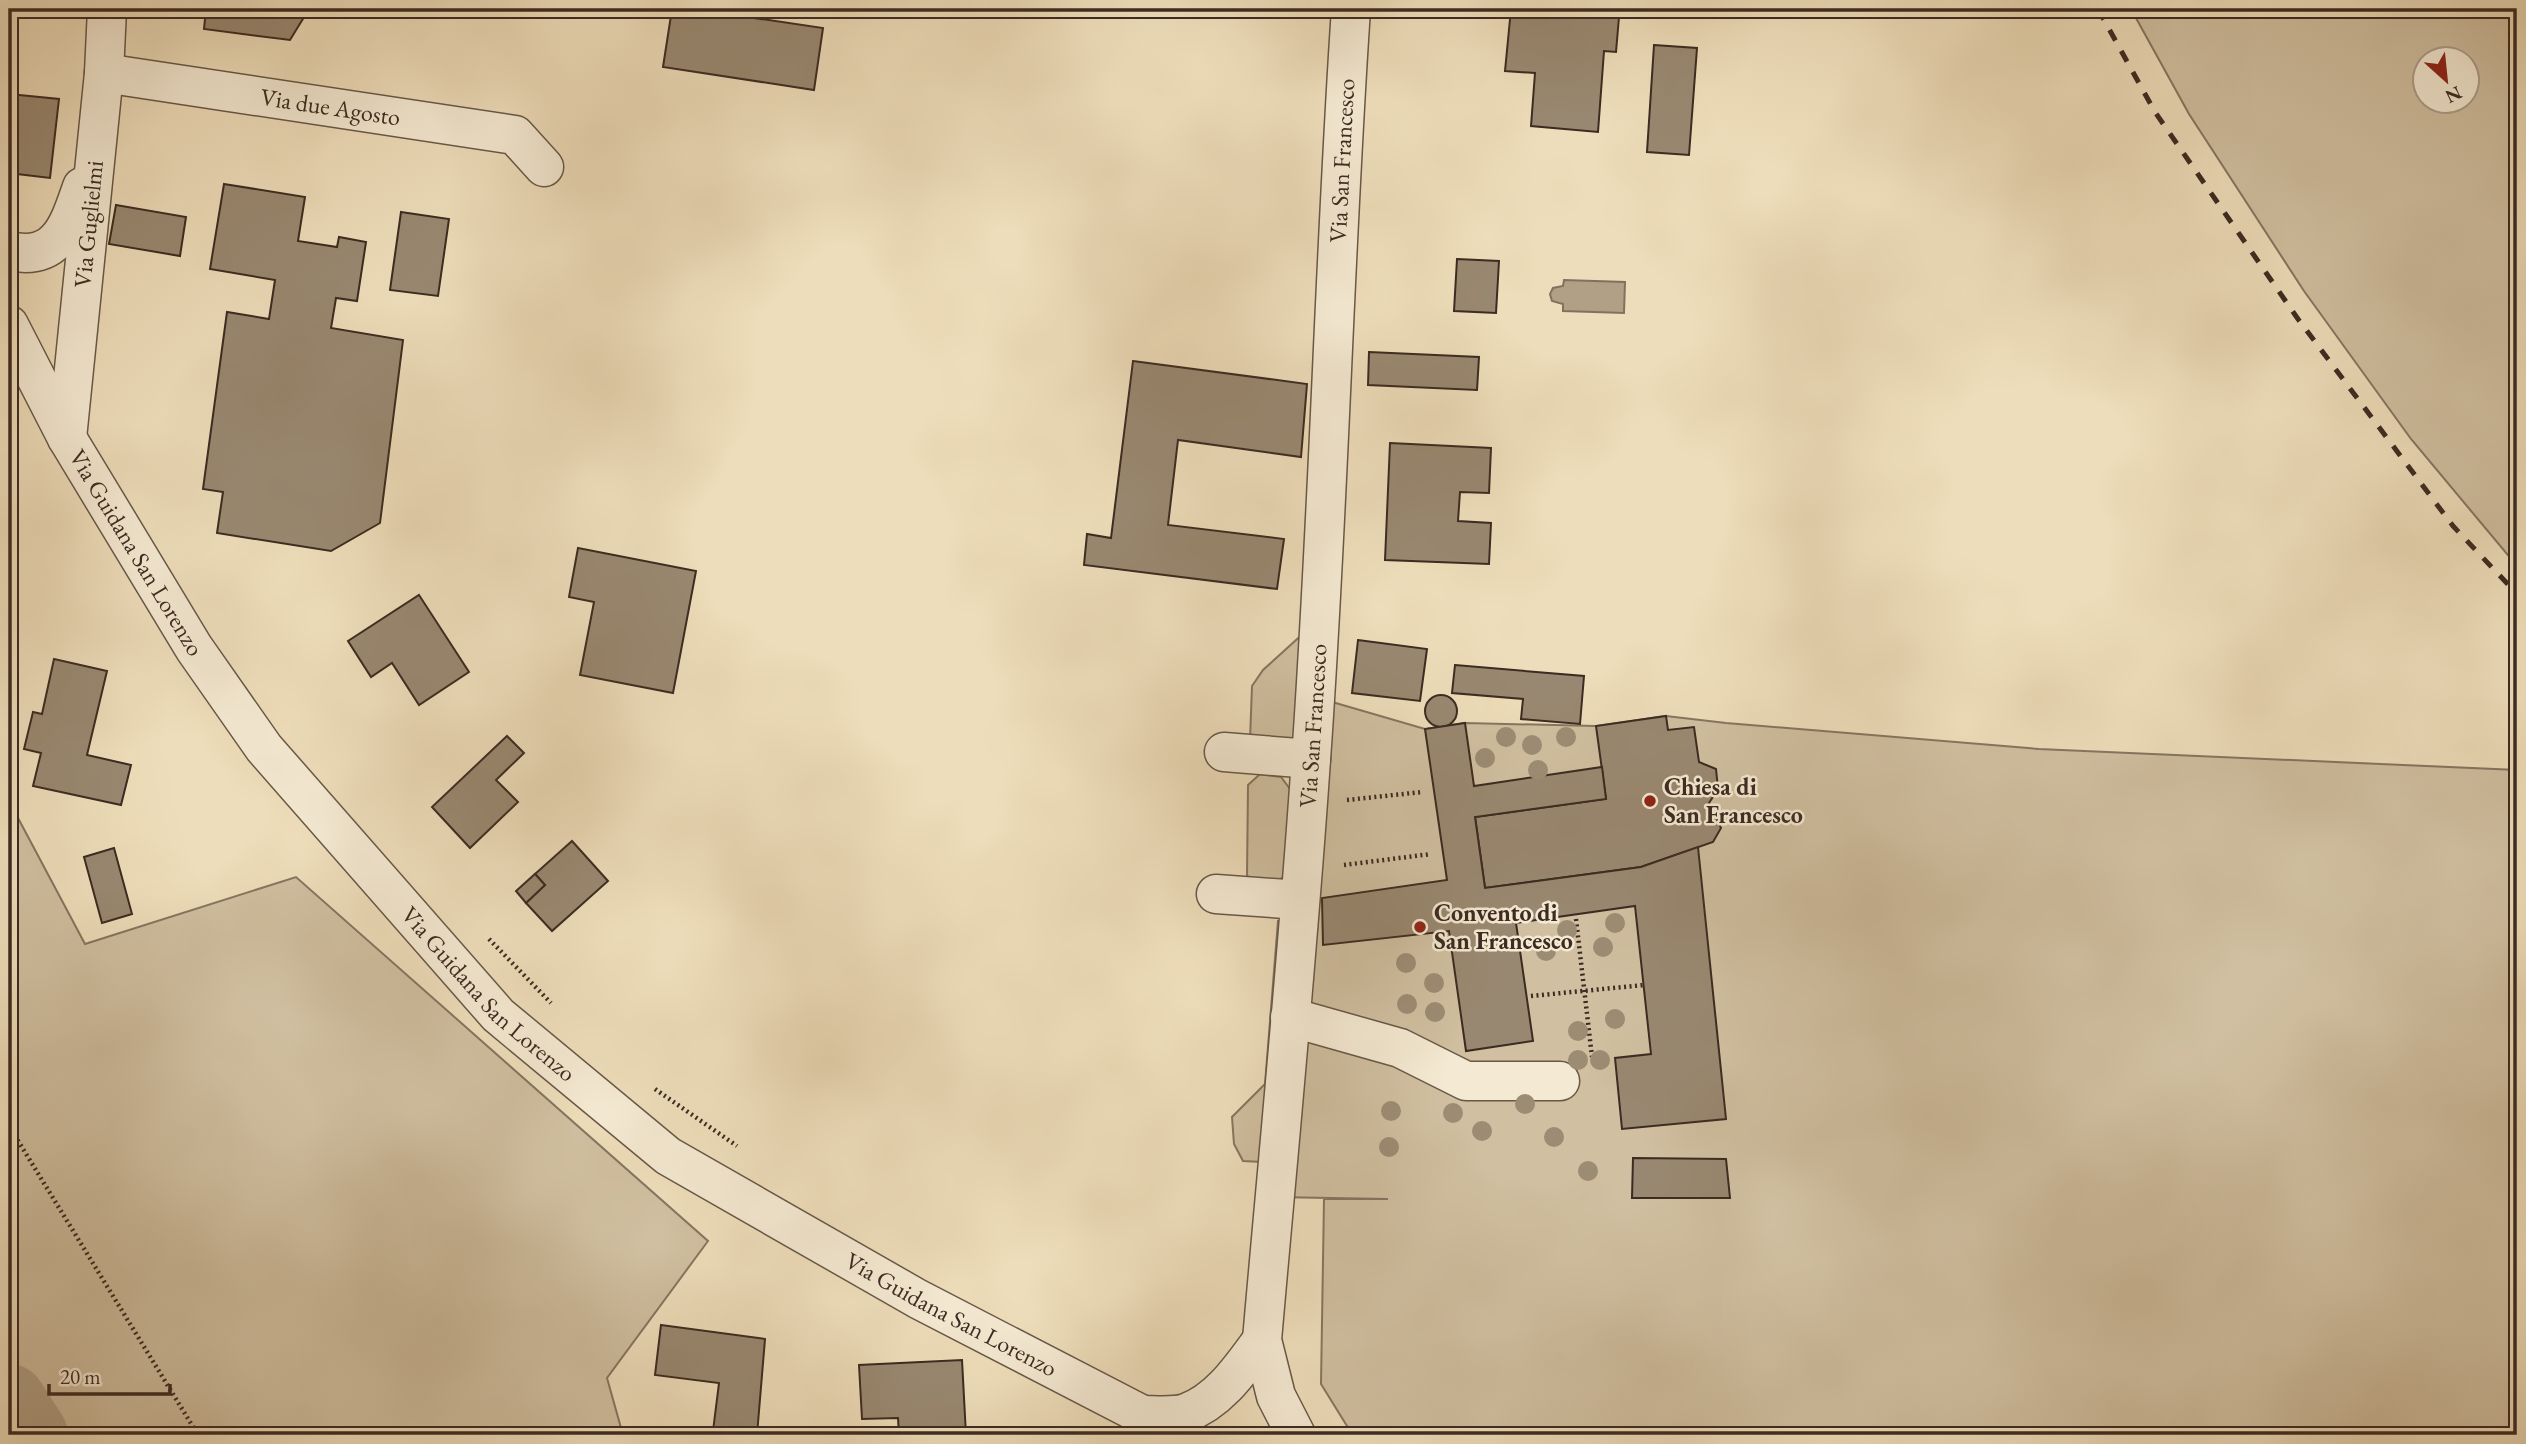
<svg xmlns="http://www.w3.org/2000/svg" width="2526" height="1444" font-family="'EB Garamond',serif">
  <style>
    .green { fill: #d0bfa0; stroke: #867561; stroke-width: 2; fill-rule: evenodd }
    .water { fill: #b1a086; stroke: #82715e; stroke-width: 2 }
    .lines { fill: none; stroke-linecap: round; stroke-linejoin: round }
    .river { stroke: #b1a086; stroke-width: 74 }
    .building { fill: #998871; stroke: #3c2b22; stroke-width: 2 }
    .minor-casing { stroke: #685848; stroke-width: 41 }
    .path { stroke: #3c2b22; stroke-width: 4.5; stroke-dasharray: 2 3.5; stroke-linecap: butt }
    .minor { stroke: #f4e9d2; stroke-width: 38 }
    .rail { stroke: #3c2b22; stroke-width: 5; stroke-dasharray: 12 12; stroke-linecap: butt }
    .tree { fill: #9d8c74 }
    .poi-dot { fill: #8f2418; stroke: #f4e9d2; stroke-width: 2.5 }
    .labels { text-anchor: middle; stroke-width: 5; stroke-linejoin: round; paint-order: stroke }
    .street-label { font-size: 24px; fill: #3c2b22; stroke: #f4e9d2 }
    .poi-label { font-size: 24px; font-weight: bold; fill: #3c2b22; stroke: #f4e9d2; text-anchor: start }
  </style>
  <rect width="100%" height="100%" fill="#eeddba"/>
  <filter id="stains"><feTurbulence type="fractalNoise" baseFrequency=".00286" numOctaves="4"/><feColorMatrix values="0 0 0 0 .2 0 0 0 0 .09 0 0 0 0 .02 0 0 0 .5 -.17"/></filter>
  <radialGradient id="worn" r=".72"><stop offset=".6" stop-color="#630" stop-opacity="0"/><stop offset="1" stop-color="#630" stop-opacity=".3"/></radialGradient>
  <g class="green">
    <path d="M 2131,9 L 2517,9 L 2517,566 L 2411,439 L 2304,291 L 2189,114 ZM 2424,60 L 2466,60 L 2466,102 L 2424,102 Z"/>
    <path d="M 1306,631 L 1297,743 L 1250,740 L 1252,686 L 1263,670 Z"/>
    <path d="M 1315,697 L 1425,729 L 1465,723 L 1596,726 L 1666,716 L 1726,723 L 2039,749 L 2517,770 L 2517,1435 L 1362,1435 L 1347,1426 L 1321,1384 L 1324,1199 L 1388,1199 L 1275,1197 Z"/>
    <path d="M 1260,774 L 1281,777 L 1290,789 L 1285,876 L 1268,886 L 1247,876 L 1248,785 Z"/>
    <path d="M 9,801 L 85,944 L 296,877 L 708,1241 L 607,1378 L 623,1435 L 9,1435 Z"/>
    <path d="M 1278,921 L 1282,921 L 1262,1162 L 1243,1161 L 1234,1144 L 1232,1117 L 1265,1084 Z"/>
  </g>
  <path class="water" d="M 1564,280 L 1625,282 L 1624,313 L 1563,311 L 1563,304 L 1552,301 L 1550,294 L 1553,288 L 1563,286 Z"/>
  <g class="lines">
    <path class="river" d="M 9,1401 L 31,1435"/>
  </g>
  <g class="building">
    <path d="M 206,9 L 205,9 L 309,9 L 290,40 L 204,29 Z"/>
    <path d="M 672,9 L 693,9 L 823,28 L 814,90 L 663,67 Z"/>
    <path d="M 1511,9 L 1619,17 L 1616,52 L 1604,51 L 1598,132 L 1531,126 L 1535,73 L 1505,71 Z"/>
    <path d="M 1654,45 L 1697,48 L 1689,155 L 1647,152 Z"/>
    <path d="M 9,94 L 59,99 L 50,178 L 9,173 Z"/>
    <path d="M 224,184 L 305,197 L 298,241 L 337,247 L 339,237 L 366,242 L 357,301 L 336,298 L 331,328 L 403,340 L 380,523 L 331,551 L 217,533 L 223,492 L 203,489 L 227,312 L 269,319 L 275,280 L 210,269 Z"/>
    <path d="M 116,205 L 186,217 L 180,256 L 109,244 Z"/>
    <path d="M 401,212 L 449,219 L 438,296 L 390,290 Z"/>
    <path d="M 1457,259 L 1499,261 L 1496,313 L 1454,311 Z"/>
    <path d="M 1369,352 L 1479,357 L 1477,390 L 1368,385 Z"/>
    <path d="M 1133,361 L 1307,384 L 1301,457 L 1178,440 L 1168,525 L 1284,539 L 1277,589 L 1084,565 L 1087,534 L 1111,538 Z"/>
    <path d="M 1390,443 L 1491,448 L 1489,493 L 1460,492 L 1458,521 L 1491,523 L 1489,564 L 1385,560 Z"/>
    <path d="M 578,548 L 696,571 L 673,693 L 580,675 L 594,602 L 569,597 Z"/>
    <path d="M 419,595 L 469,672 L 419,705 L 392,663 L 371,677 L 348,641 Z"/>
    <path d="M 1358,640 L 1427,649 L 1420,701 L 1352,693 Z"/>
    <path d="M 54,659 L 107,671 L 87,755 L 131,765 L 121,805 L 33,786 L 41,753 L 24,749 L 33,712 L 42,714 Z"/>
    <path d="M 1455,665 L 1584,676 L 1580,724 L 1521,719 L 1523,699 L 1452,693 Z"/>
    <circle cx="1441" cy="711" r="16"/>
    <path d="M 1666,716 L 1668,730 L 1694,727 L 1699,762 L 1716,769 L 1718,789 L 1709,803 L 1721,828 L 1713,842 L 1641,867 L 1485,888 L 1475,817 L 1606,799 L 1596,726 Z"/>
    <path d="M 1465,723 L 1474,786 L 1602,767 L 1606,799 L 1475,817 L 1485,888 L 1641,867 L 1698,847 L 1726,1119 L 1622,1129 L 1615,1058 L 1651,1054 L 1635,906 L 1516,923 L 1533,1041 L 1466,1051 L 1449,931 L 1323,945 L 1322,898 L 1447,880 L 1425,729 Z"/>
    <path d="M 507,736 L 524,753 L 496,780 L 518,802 L 470,848 L 432,807 Z"/>
    <path d="M 572,841 L 608,881 L 552,931 L 526,903 L 545,885 L 535,874 Z"/>
    <path d="M 114,848 L 132,914 L 102,923 L 84,857 Z"/>
    <path d="M 535,874 L 545,885 L 526,903 L 516,891 Z"/>
    <path d="M 1633,1158 L 1726,1159 L 1730,1198 L 1632,1198 Z"/>
    <path d="M 661,1325 L 765,1339 L 757,1435 L 713,1431 L 719,1383 L 655,1375 Z"/>
    <path d="M 962,1360 L 966,1435 L 899,1435 L 898,1418 L 862,1419 L 859,1365 Z"/>
  </g>
  <g class="lines">
    <defs>
      <g id="minor">
        <path id="s1" d="M 104,73 L 515,135 L 544,167"/>
        <path d="M 9,251 C 59,262 69,224 82,187"/>
        <path id="s2" d="M 9,325 L 67,438 L 194,648 L 264,748 L 498,1015 L 668,1156 L 918,1299 L 1181,1435"/>
        <path id="s3" d="M 67,438 L 104,73 L 107,9"/>
        <path d="M 1224,752 L 1311,759"/>
        <path d="M 1216,894 L 1300,900"/>
        <path d="M 1290,1017 L 1400,1048 L 1466,1081 L 1560,1081"/>
        <path d="M 1141,1415 C 1155,1415 1174,1417 1186,1413 C 1220,1401 1242,1367 1262,1340"/>
        <path id="s4" d="M 1296,1435 L 1276,1396 L 1262,1340 C 1279,1146 1298,953 1311,759 C 1329,509 1334,259 1351,9"/>
      </g>
    </defs>
    <use href="#minor" class="minor-casing"/>
    <g class="path">
      <path d="M 1347,800 L 1422,792"/>
      <path d="M 1344,865 L 1431,854"/>
      <path d="M 1576,919 L 1592,1057"/>
      <path d="M 489,939 L 551,1003"/>
      <path d="M 1531,996 L 1644,985"/>
      <path d="M 655,1089 L 737,1146"/>
      <path d="M 9,1126 L 198,1435"/>
    </g>
    <use href="#minor" class="minor"/>
    <path class="rail" d="M 2098,9 L 2155,112 L 2298,319 L 2453,526 L 2517,594"/>
  </g>
  <g class="tree">
    <circle cx="1506" cy="737" r="10"/>
    <circle cx="1566" cy="737" r="10"/>
    <circle cx="1532" cy="745" r="10"/>
    <circle cx="1485" cy="758" r="10"/>
    <circle cx="1538" cy="770" r="10"/>
    <circle cx="1615" cy="923" r="10"/>
    <circle cx="1567" cy="930" r="10"/>
    <circle cx="1603" cy="947" r="10"/>
    <circle cx="1546" cy="951" r="10"/>
    <circle cx="1406" cy="963" r="10"/>
    <circle cx="1434" cy="983" r="10"/>
    <circle cx="1407" cy="1004" r="10"/>
    <circle cx="1435" cy="1012" r="10"/>
    <circle cx="1615" cy="1019" r="10"/>
    <circle cx="1578" cy="1031" r="10"/>
    <circle cx="1578" cy="1060" r="10"/>
    <circle cx="1600" cy="1060" r="10"/>
    <circle cx="1525" cy="1104" r="10"/>
    <circle cx="1391" cy="1111" r="10"/>
    <circle cx="1453" cy="1113" r="10"/>
    <circle cx="1482" cy="1131" r="10"/>
    <circle cx="1554" cy="1137" r="10"/>
    <circle cx="1389" cy="1147" r="10"/>
    <circle cx="1588" cy="1171" r="10"/>
  </g>
  <g class="poi-dot">
    <circle cx="1650" cy="801" r="7"/>
    <circle cx="1420" cy="927" r="7"/>
  </g>
  <g class="labels">
    <g class="street-label">
      <text dy="8" stroke="none"><textPath href="#s1" startOffset="229">Via due Agosto</textPath></text>
      <text dy="8" stroke="none"><textPath href="#s4" startOffset="1284">Via San Francesco</textPath></text>
      <text dy="8" stroke="none"><textPath href="#s3" startOffset="215">Via Guglielmi</textPath></text>
      <text dy="8" stroke="none"><textPath href="#s2" startOffset="261">Via Guidana San Lorenzo</textPath></text>
      <text dy="8" stroke="none"><textPath href="#s4" startOffset="718">Via San Francesco</textPath></text>
      <text dy="8" stroke="none"><textPath href="#s2" startOffset="828">Via Guidana San Lorenzo</textPath></text>
      <text dy="8" stroke="none"><textPath href="#s2" startOffset="1395">Via Guidana San Lorenzo</textPath></text>
    </g>
    <g class="poi-label">
      <text x="1664" y="795">Chiesa di<tspan x="1664" dy="28">San Francesco</tspan></text>
      <text x="1434" y="921">Convento di<tspan x="1434" dy="28">San Francesco</tspan></text>
    </g>
  </g>
  <rect width="2526" height="1444" fill="none" stroke="#eeddba" stroke-width="35"/>
  <rect x="10" y="10" width="2505" height="1423" fill="none" stroke="#3c2b22" stroke-width="3.5"/>
  <rect x="18" y="18" width="2491" height="1409" fill="none" stroke="#3c2b22" stroke-width="2"/>
  <g transform="translate(2446 80) rotate(153)"><circle r="33" fill="#f4e9d2" stroke="#aa9d8c" stroke-width="2"/>
  <path d="M0-5L12 26L0 18L-12 26Z" fill="#8f2418"/>
  <text y="-10" font-size="19" font-weight="bold" text-anchor="middle" fill="#3c2b22">N</text>
  </g>
  <path d="M49 1384v10h121v-10" fill="none" stroke="#3c2b22" stroke-width="3.5"/>
  <text x="60" y="1384" font-size="21" fill="#3c2b22" stroke="#f4e9d2" stroke-width="5" paint-order="stroke">20 m</text>
  <rect width="100%" height="100%" filter="url(#stains)"/>
  <rect width="100%" height="100%" fill="url(#worn)"/>
</svg>
